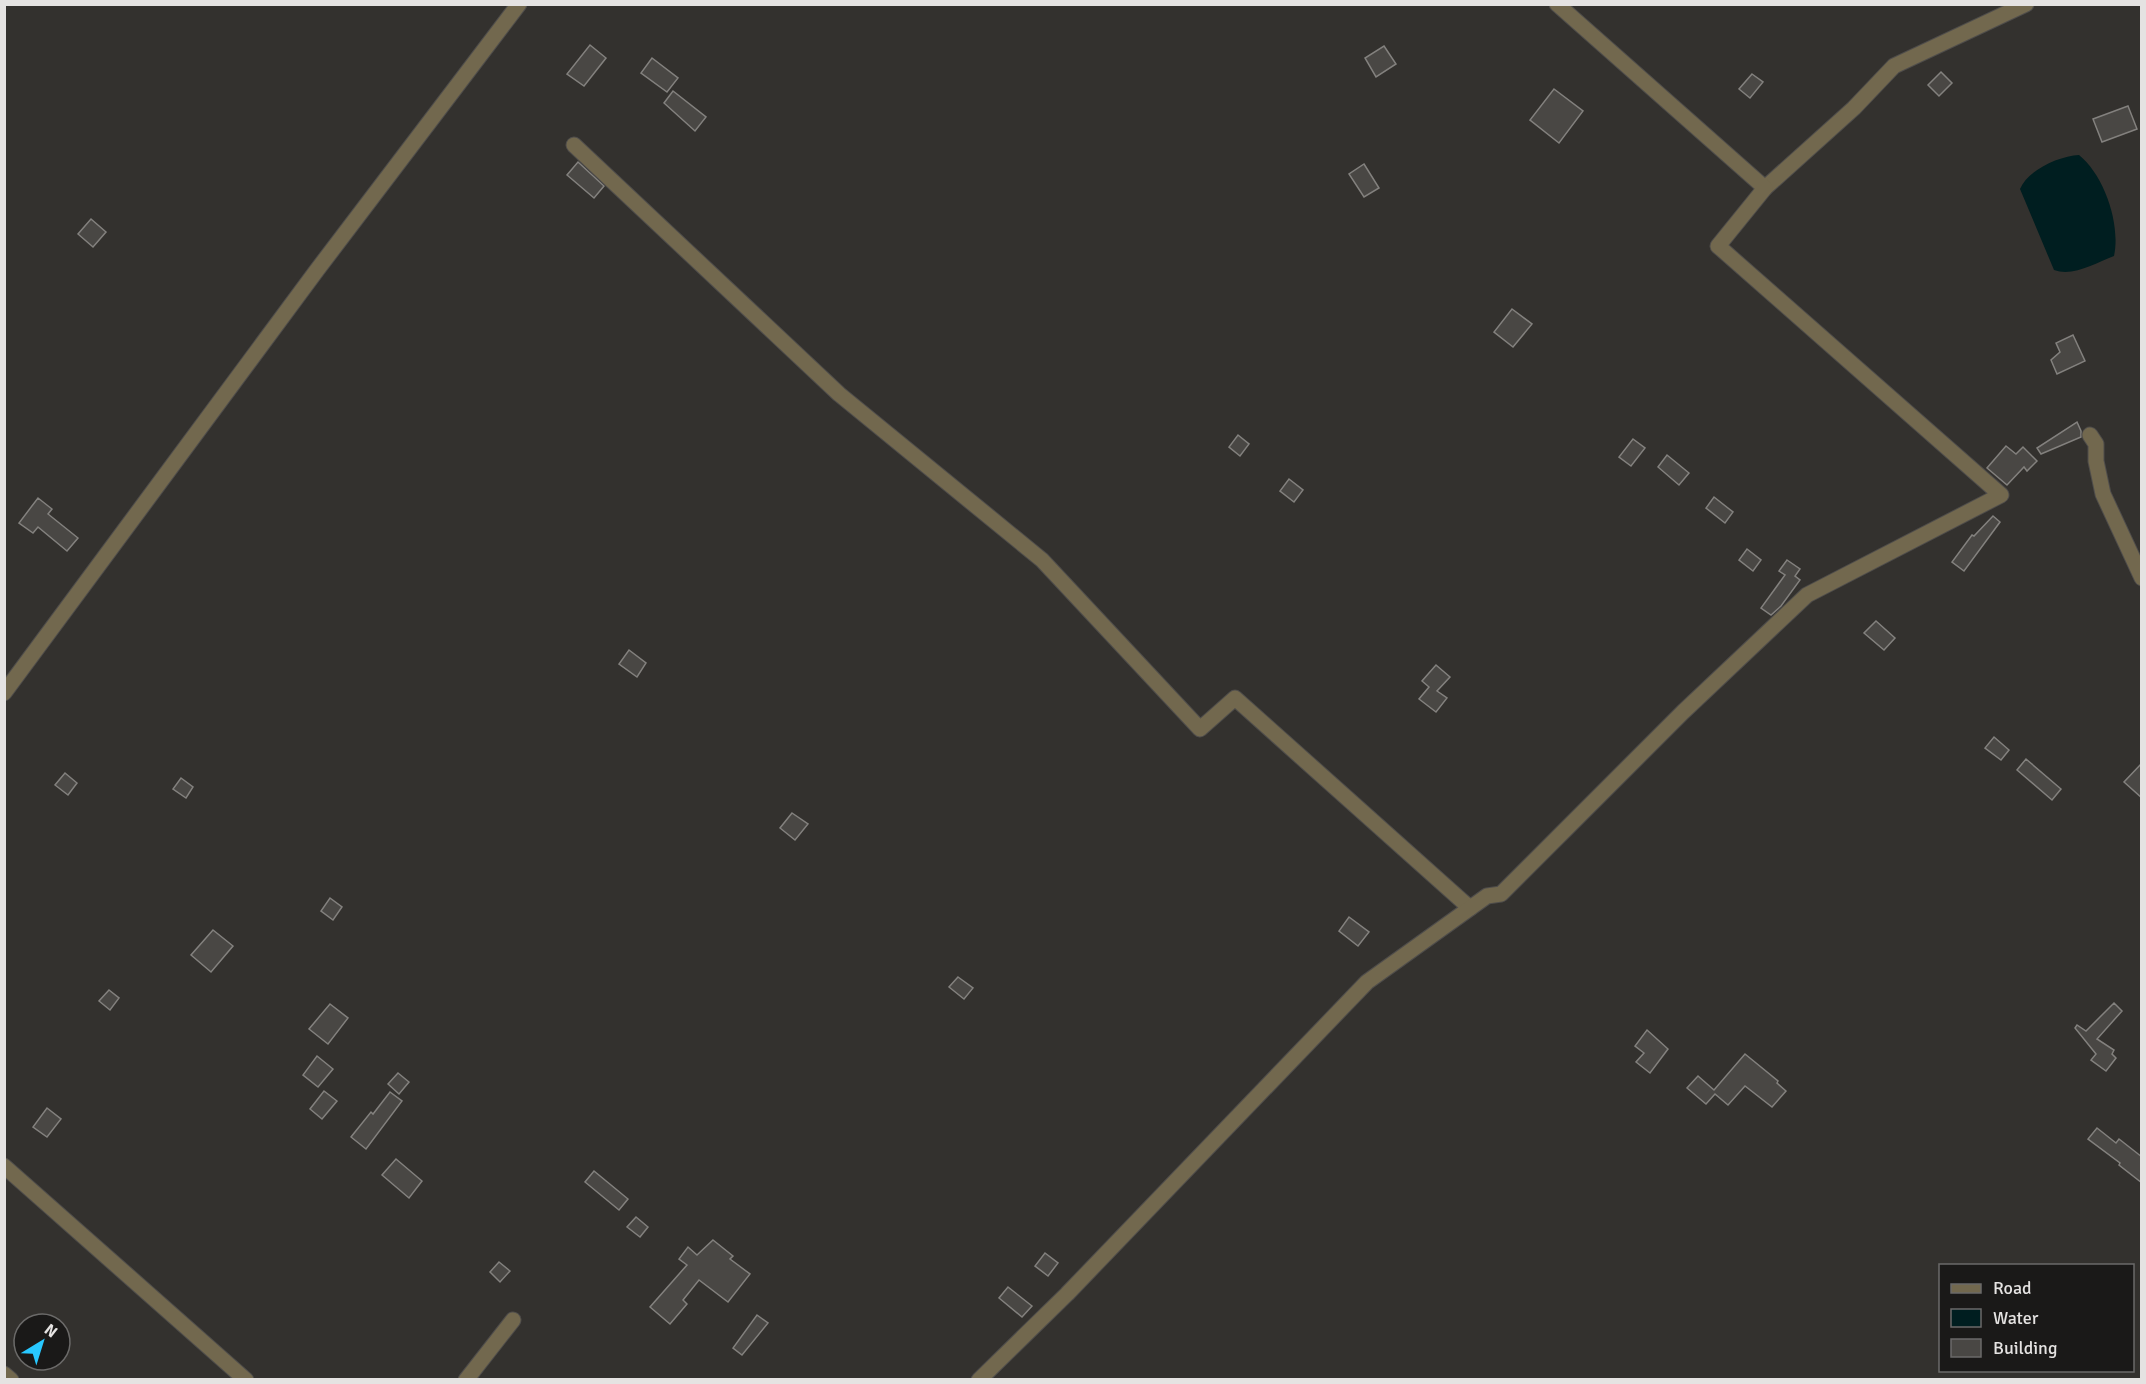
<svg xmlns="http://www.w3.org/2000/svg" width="2146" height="1384" font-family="Signika,sans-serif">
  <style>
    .water { fill: #001e20 }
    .building { fill: #494744; stroke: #83817e; stroke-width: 1.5 }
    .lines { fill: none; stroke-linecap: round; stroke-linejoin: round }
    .minor-casing { stroke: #4f4d4b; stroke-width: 17 }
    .minor { stroke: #72684e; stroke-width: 15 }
  </style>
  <rect width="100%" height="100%" fill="#33312e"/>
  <path class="water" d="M 2079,155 C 2104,175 2121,224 2114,256 C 2096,263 2073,277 2054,270 L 2020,189 C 2028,170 2059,156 2079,155 Z"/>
  <g class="building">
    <path d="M 590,45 L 606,58 L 584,86 L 567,74 Z"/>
    <path d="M 1384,46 L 1396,64 L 1376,77 L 1365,58 Z"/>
    <path d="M 652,58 L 678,78 L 667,92 L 641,73 Z"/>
    <path d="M 1941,72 L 1952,83 L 1939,96 L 1928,85 Z"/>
    <path d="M 1752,74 L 1763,82 L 1750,98 L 1739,89 Z"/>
    <path d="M 1554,89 L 1583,111 L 1559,143 L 1530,120 Z"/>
    <path d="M 673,91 L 706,117 L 695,131 L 664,103 Z"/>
    <path d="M 2128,106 L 2137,129 L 2102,142 L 2093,119 Z"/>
    <path d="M 578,162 L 604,186 L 594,198 L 567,175 Z"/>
    <path d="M 1364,164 L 1379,188 L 1364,197 L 1349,174 Z"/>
    <path d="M 91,219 L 106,232 L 93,247 L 78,234 Z"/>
    <path d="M 1512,309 L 1532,324 L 1513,347 L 1494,332 Z"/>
    <path d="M 2073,335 L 2085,361 L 2057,374 L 2051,360 L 2060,352 L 2056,343 Z"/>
    <path d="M 2077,422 L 2081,431 L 2081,437 L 2041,454 L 2037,448 Z"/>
    <path d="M 1238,435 L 1249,444 L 1240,456 L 1229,447 Z"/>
    <path d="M 1633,439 L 1645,448 L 1631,466 L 1619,457 Z"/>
    <path d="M 2006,446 L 2016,454 L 2023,447 L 2037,461 L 2027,471 L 2024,467 L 2007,485 L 1987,468 Z"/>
    <path d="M 1667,455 L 1689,473 L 1679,485 L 1658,467 Z"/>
    <path d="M 1289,479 L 1303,490 L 1294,502 L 1280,491 Z"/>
    <path d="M 1714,497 L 1733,512 L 1725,523 L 1706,508 Z"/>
    <path d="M 38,498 L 52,509 L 48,514 L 78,538 L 67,551 L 38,527 L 33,533 L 19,523 Z"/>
    <path d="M 1993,516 L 2000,522 L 1964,571 L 1952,562 L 1972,535 L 1974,536 Z"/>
    <path d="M 1747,549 L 1761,560 L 1753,571 L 1739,560 Z"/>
    <path d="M 1787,560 L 1800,569 L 1795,576 L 1800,580 L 1781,606 L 1771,615 L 1761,608 L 1785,575 L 1779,571 Z"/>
    <path d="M 1876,621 L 1895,638 L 1884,650 L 1864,633 Z"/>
    <path d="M 629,650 L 646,663 L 637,677 L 619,664 Z"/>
    <path d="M 1436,665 L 1450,677 L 1437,691 L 1447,698 L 1436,712 L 1419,699 L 1429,687 L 1422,681 Z"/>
    <path d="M 1994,737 L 2009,750 L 2001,760 L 1985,748 Z"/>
    <path d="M 2026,759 L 2061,789 L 2052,800 L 2017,770 Z"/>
    <path d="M 2142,763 L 2142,798 L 2124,782 Z"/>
    <path d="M 65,773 L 77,783 L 68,795 L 55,785 Z"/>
    <path d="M 181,778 L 193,787 L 186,798 L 173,789 Z"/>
    <path d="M 792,813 L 808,824 L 795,840 L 780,828 Z"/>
    <path d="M 330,898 L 342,907 L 333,920 L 321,911 Z"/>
    <path d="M 1349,917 L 1369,932 L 1358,946 L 1339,931 Z"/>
    <path d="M 213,930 L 233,946 L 211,972 L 191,955 Z"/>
    <path d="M 958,977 L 973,988 L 964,999 L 949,987 Z"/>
    <path d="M 109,990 L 119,998 L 110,1010 L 99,1001 Z"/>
    <path d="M 2114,1003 L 2122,1011 L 2097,1039 L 2114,1050 L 2112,1054 L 2116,1058 L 2106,1071 L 2091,1060 L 2096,1054 L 2075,1028 L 2077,1025 L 2086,1031 Z"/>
    <path d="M 330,1004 L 348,1018 L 328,1044 L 309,1029 Z"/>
    <path d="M 1647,1030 L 1668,1049 L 1650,1073 L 1636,1062 L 1644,1053 L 1635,1046 Z"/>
    <path d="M 1745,1054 L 1778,1081 L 1777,1083 L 1786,1091 L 1772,1107 L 1745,1086 L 1728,1105 L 1715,1094 L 1706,1104 L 1687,1088 L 1698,1076 L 1714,1090 Z"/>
    <path d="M 317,1056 L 333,1069 L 318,1087 L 303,1075 Z"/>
    <path d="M 398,1073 L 409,1082 L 399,1094 L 388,1084 Z"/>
    <path d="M 324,1091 L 337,1101 L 322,1119 L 310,1109 Z"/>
    <path d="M 390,1092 L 402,1101 L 366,1149 L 351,1137 L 371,1112 L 373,1114 Z"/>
    <path d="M 47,1108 L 61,1119 L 47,1137 L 33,1127 Z"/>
    <path d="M 2097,1128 L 2116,1143 L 2119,1139 L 2142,1157 L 2142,1183 L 2119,1165 L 2120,1163 L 2088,1139 Z"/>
    <path d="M 396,1159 L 422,1181 L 409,1198 L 382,1175 Z"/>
    <path d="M 594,1171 L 628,1199 L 619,1210 L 585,1182 Z"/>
    <path d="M 636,1217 L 648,1227 L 640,1237 L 627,1227 Z"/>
    <path d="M 713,1240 L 733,1256 L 730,1259 L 750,1274 L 728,1302 L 699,1280 L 683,1300 L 687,1304 L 670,1324 L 650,1307 L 687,1265 L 679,1259 L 688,1247 L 697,1255 Z"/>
    <path d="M 1045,1253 L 1058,1263 L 1048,1276 L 1035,1266 Z"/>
    <path d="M 499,1262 L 510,1271 L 500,1282 L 490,1272 Z"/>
    <path d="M 1008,1287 L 1032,1306 L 1022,1317 L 999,1298 Z"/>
    <path d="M 757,1315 L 768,1323 L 742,1355 L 733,1348 Z"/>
  </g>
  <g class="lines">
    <defs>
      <g id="minor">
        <path d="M 574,145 L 839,394 L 1042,560 L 1200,729 L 1235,698 L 1470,908"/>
        <path d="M 1765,188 L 1854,108 L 1894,66 L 2026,4"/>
        <path d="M 2090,435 L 2096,444 L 2096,461 L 2103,494 L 2142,578"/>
        <path d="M 4,693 L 317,270 L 519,4"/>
        <path d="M 4,1166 L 246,1380"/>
        <path d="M 4,1374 L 11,1380"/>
        <path d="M 466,1380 L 513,1320"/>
        <path d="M 979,1380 L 1067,1294 L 1367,982 L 1487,896 L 1501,894 L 1683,712 L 1807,595 L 2001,495 L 1718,246 L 1765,188 L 1557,4"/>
      </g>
    </defs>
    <use href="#minor" class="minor-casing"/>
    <use href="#minor" class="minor"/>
  </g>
  <rect width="2146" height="1384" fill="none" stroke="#e5e3e2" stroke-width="12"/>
  <rect x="1939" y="1264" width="195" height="108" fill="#1a1918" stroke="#6b6a69" stroke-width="1.5"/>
  <rect x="1951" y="1284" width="30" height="9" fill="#72684e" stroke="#6b6a69" stroke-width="1.5"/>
  <text x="1993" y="1294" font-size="18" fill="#e5e3e2">Road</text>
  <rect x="1951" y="1309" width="30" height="18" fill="#001e20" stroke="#6b6a69" stroke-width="1.5"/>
  <text x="1993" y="1324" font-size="18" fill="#e5e3e2">Water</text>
  <rect x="1951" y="1339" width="30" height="18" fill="#494744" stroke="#6b6a69" stroke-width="1.5"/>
  <text x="1993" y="1354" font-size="18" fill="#e5e3e2">Building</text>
  <g transform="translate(42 1342) rotate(38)"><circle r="28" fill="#1a1918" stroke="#6b6a69" stroke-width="1.5"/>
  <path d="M0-4.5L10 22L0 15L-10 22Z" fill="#28c8ff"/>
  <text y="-9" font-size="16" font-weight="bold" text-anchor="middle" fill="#e5e3e2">N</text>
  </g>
</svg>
